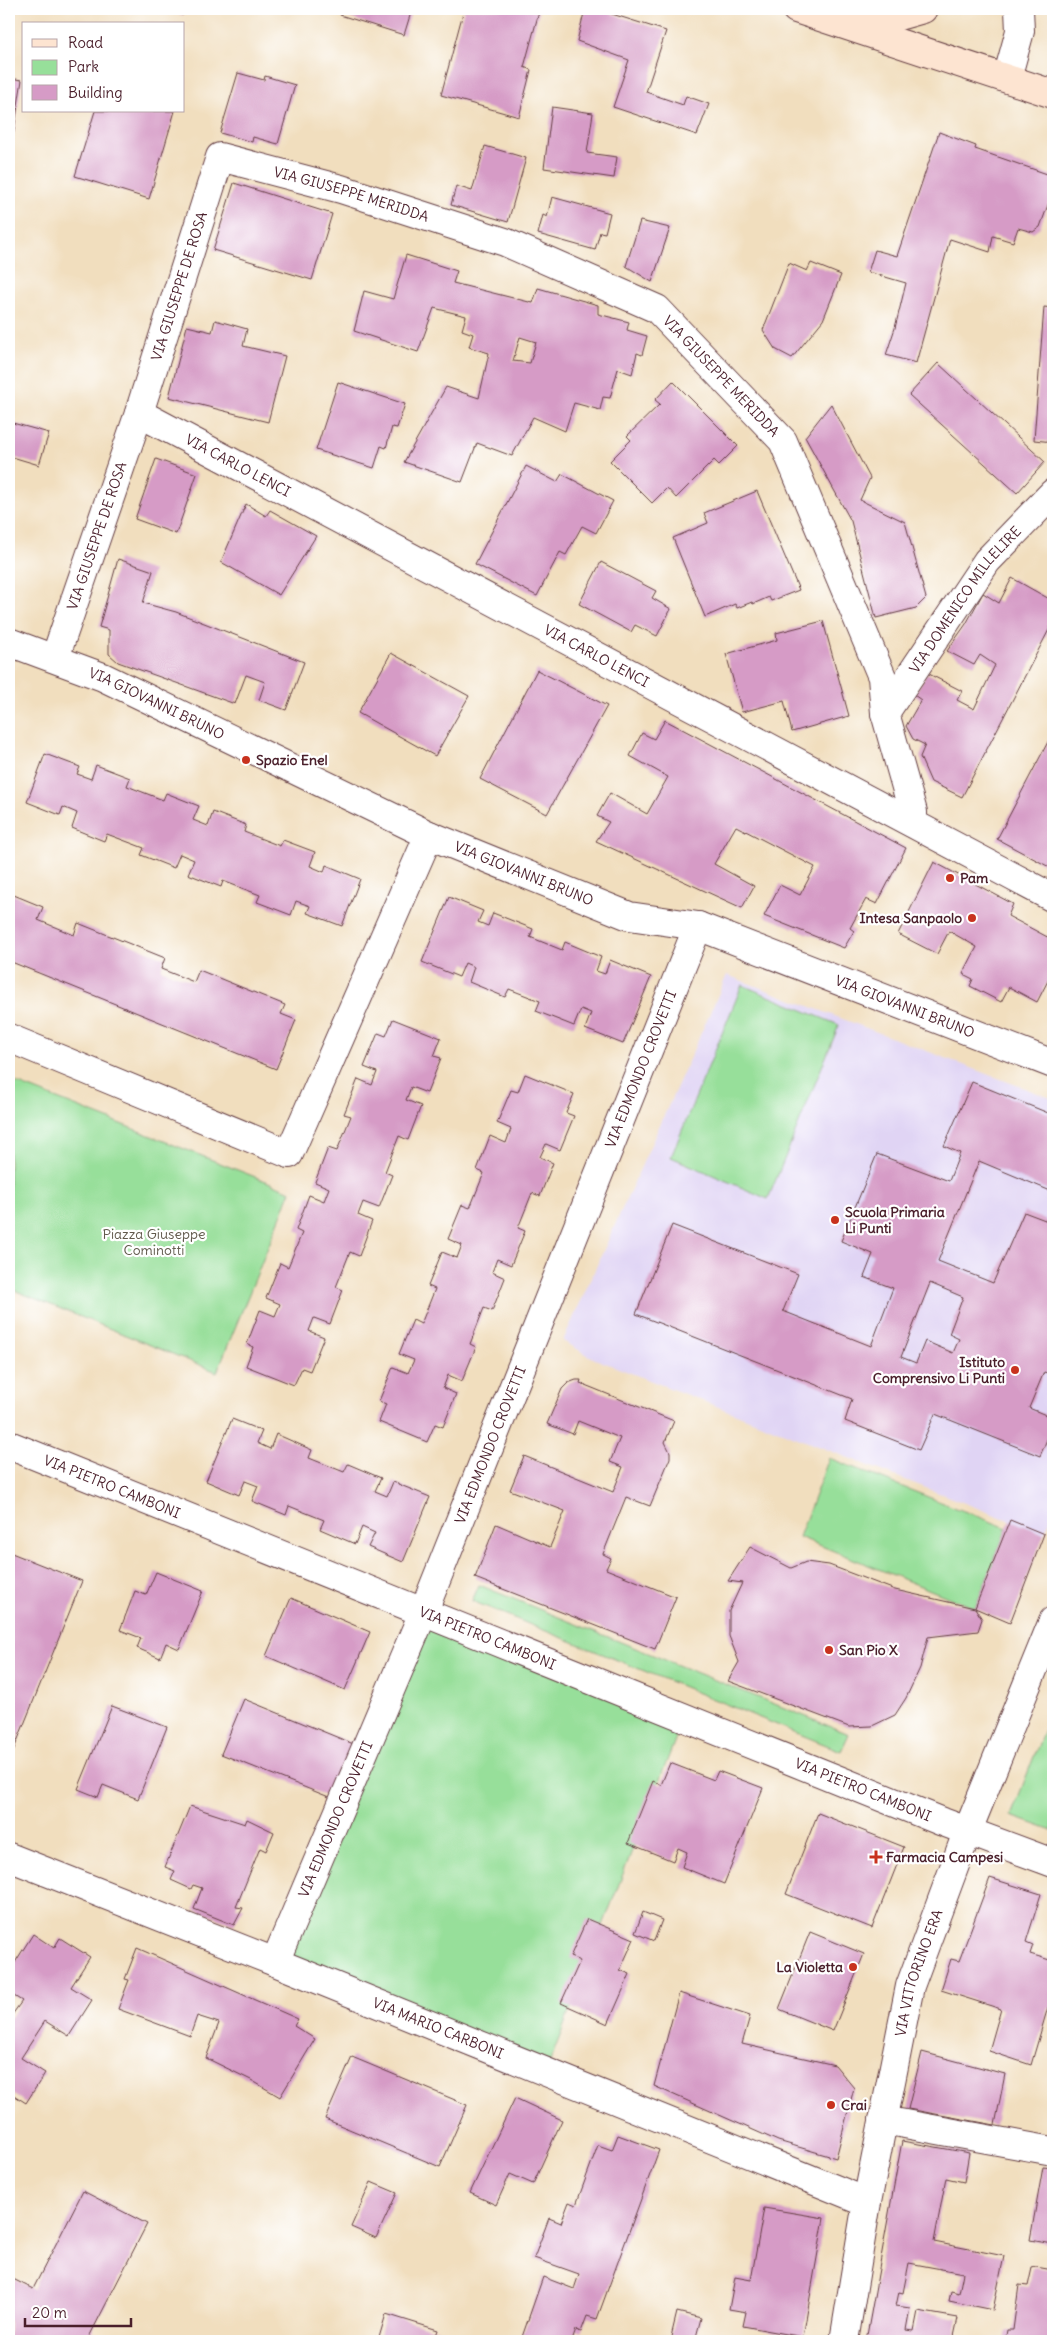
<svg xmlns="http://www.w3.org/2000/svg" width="1062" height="2350" font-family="Delius,sans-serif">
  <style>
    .built { fill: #e0d4f4 }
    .green { fill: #97df9a; stroke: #707f62 }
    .building { fill: #d69bc6; fill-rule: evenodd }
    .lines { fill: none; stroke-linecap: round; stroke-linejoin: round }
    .minor-casing { stroke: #633c41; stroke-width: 30 }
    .tertiary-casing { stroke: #633c41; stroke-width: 30 }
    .secondary-casing { stroke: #633c41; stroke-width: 30 }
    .minor { stroke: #fff; stroke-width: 28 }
    .tertiary { stroke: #fff; stroke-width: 28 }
    .secondary { stroke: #fde4d1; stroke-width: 28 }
    .poi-dot { fill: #c8321e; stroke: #fff; stroke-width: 2 }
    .labels { text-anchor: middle; stroke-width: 4.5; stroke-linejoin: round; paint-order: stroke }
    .street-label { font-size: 14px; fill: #4a1f2b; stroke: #fff }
    .poi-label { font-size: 14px; font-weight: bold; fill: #4a1f2b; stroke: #fff; text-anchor: start }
    .park-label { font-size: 14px; fill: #61594c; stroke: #fff }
  </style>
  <rect width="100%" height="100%" fill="#fff"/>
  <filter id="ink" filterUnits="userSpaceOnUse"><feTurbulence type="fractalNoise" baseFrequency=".02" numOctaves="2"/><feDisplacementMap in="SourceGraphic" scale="10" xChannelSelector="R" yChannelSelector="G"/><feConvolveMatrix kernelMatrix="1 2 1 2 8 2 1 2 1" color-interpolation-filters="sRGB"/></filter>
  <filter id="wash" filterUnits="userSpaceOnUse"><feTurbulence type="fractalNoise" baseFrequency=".0096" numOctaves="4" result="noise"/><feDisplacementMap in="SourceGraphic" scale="20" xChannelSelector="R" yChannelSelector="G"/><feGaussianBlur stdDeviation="1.12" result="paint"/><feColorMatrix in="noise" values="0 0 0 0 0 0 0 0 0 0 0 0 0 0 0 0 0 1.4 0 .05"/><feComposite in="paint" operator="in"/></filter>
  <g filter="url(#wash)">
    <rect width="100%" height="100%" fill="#f1debe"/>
    <path class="built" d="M 727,975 L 1053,1099 L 1053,1512 L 1044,1534 L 595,1359 L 563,1341 Z"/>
    <g class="green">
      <path d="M 742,985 L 839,1025 L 768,1199 L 671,1157 Z"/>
      <path d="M 9,1080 L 291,1191 L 217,1372 L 9,1288 Z"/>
      <path d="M 829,1458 L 1007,1528 L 975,1608 L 799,1537 Z"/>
      <path d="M 479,1585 L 849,1734 L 841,1751 L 472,1601 Z"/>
      <path d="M 423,1613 L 684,1717 L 546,2072 L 275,1962 Z"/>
      <path d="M 1053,1707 L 1053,1831 L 1011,1816 Z"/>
    </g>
    <g id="blocks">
      <g class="building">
        <path d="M 154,9 L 184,9 L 183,15 Z"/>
        <path d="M 342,9 L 412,9 L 404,35 L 340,15 Z"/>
        <path d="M 464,9 L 525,9 L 539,12 L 524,67 L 531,70 L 519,117 L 441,95 Z"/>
        <path d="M 585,9 L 596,9 L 666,31 L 646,92 L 683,105 L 686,96 L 709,104 L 697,135 L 613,107 L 629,60 L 577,41 Z"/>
        <path d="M 238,73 L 264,80 L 265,76 L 295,85 L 278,144 L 253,137 L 252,142 L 220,133 Z"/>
        <path d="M 9,78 L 22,80 L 13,137 L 9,137 Z"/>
        <path d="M 552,107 L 593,113 L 587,153 L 617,157 L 614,178 L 544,168 Z"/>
        <path d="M 95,111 L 175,111 L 149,199 L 75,176 Z"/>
        <path d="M 939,132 L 976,146 L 975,149 L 1053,176 L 1053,191 L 1040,227 L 1033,232 L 1018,228 L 1013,242 L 993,236 L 990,252 L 950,239 L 916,363 L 886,355 L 895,328 L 906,283 L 868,272 L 875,250 L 897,256 Z"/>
        <path d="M 485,146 L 526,158 L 508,222 L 451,205 L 456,186 L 472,191 Z"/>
        <path d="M 234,183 L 332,214 L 312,280 L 213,250 Z"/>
        <path d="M 552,197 L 610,213 L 605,233 L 600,232 L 595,250 L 538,234 L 543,215 L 547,217 Z"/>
        <path d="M 640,221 L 670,228 L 652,282 L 626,266 Z"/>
        <path d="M 406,255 L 457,271 L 453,283 L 533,303 L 538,288 L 598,305 L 598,314 L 629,322 L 627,330 L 647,336 L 642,355 L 637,353 L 632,374 L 618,369 L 610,398 L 603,397 L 600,410 L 574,403 L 565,431 L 533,417 L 512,456 L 477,443 L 462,482 L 404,462 L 446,387 L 479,398 L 489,353 L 469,347 L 473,334 L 462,330 L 466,316 L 434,308 L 418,352 L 354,331 L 364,291 L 393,299 ZM 520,337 L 536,342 L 530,363 L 513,361 Z"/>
        <path d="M 789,263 L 807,271 L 811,263 L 841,275 L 823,320 L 792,358 L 775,349 L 763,330 Z"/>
        <path d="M 1044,307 L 1053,308 L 1053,442 L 1034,440 Z"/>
        <path d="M 215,320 L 247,329 L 243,346 L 285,356 L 268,422 L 169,397 L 187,326 L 212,332 Z"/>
        <path d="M 938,363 L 1045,462 L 1017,493 L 909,395 Z"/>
        <path d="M 673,381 L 738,446 L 719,465 L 714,460 L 676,498 L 667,488 L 652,503 L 610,461 L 631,440 L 627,436 L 660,404 L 655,400 Z"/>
        <path d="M 338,382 L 405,404 L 397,428 L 392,427 L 386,448 L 381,446 L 374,468 L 316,450 Z"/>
        <path d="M 831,404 L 870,478 L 860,500 L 905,522 L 926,598 L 916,608 L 876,618 L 851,521 L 805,437 Z"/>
        <path d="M 9,422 L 49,433 L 39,465 L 9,456 Z"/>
        <path d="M 156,459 L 197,474 L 176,534 L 135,519 Z"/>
        <path d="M 526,466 L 557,482 L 562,474 L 613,501 L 596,533 L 582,526 L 566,555 L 560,552 L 537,596 L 475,564 Z"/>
        <path d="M 757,491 L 799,590 L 771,601 L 769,597 L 753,604 L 752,602 L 737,608 L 735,604 L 705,617 L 673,538 L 708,523 L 704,513 Z"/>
        <path d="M 246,504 L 266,516 L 270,510 L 316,536 L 279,595 L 221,562 Z"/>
        <path d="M 118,559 L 153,571 L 143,603 L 176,612 L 304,662 L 286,710 L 259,700 L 265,682 L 246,675 L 235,704 L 118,662 L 109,654 L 109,630 L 99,627 Z"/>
        <path d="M 601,562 L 656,591 L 652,598 L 671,609 L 657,636 L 635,625 L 631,632 L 579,604 Z"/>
        <path d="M 1012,578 L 1053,601 L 1053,622 L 962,797 L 931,782 L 920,757 L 925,745 L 913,739 L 906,726 L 921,700 L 914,695 L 927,673 L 962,691 L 957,700 L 974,709 L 995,665 L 980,655 L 974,665 L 947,651 L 966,624 L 983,593 L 999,603 Z"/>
        <path d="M 823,621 L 849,716 L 792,732 L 784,701 L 742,712 L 726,654 L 777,640 L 776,633 Z"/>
        <path d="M 391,653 L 469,696 L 435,756 L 358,713 Z"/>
        <path d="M 537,670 L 607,706 L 547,814 L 480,779 Z"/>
        <path d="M 665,720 L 906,848 L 877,904 L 866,899 L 850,928 L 854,931 L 844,948 L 764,916 L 780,885 L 800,895 L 815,867 L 736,826 L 714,864 L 754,886 L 742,908 L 596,841 L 609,822 L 597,816 L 610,793 L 647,814 L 668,777 L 630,756 L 642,733 L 654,739 Z"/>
        <path d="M 1050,738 L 1053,740 L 1053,869 L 997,839 Z"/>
        <path d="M 45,754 L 80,767 L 77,774 L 91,779 L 96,765 L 130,778 L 127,786 L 163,800 L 166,793 L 199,806 L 193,820 L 208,826 L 213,812 L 246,825 L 244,832 L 280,846 L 283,840 L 315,852 L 310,866 L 324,872 L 326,865 L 360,879 L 342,926 L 307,913 L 310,906 L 296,901 L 291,915 L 257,902 L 260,895 L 223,881 L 221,887 L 188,874 L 194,860 L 180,854 L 174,868 L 141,855 L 144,848 L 107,834 L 104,841 L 72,828 L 77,813 L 63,807 L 60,815 L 27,802 Z"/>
        <path d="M 934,862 L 1013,904 L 1008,916 L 1053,940 L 1053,971 L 1037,1002 L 1009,987 L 1001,1002 L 970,986 L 973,979 L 963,974 L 977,947 L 949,931 L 937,954 L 898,934 Z"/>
        <path d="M 9,893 L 43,907 L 38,920 L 74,935 L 78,923 L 165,958 L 161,969 L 194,982 L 199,970 L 285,1005 L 281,1014 L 296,1020 L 276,1069 L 9,961 Z"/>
        <path d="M 449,897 L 483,911 L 478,922 L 488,926 L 493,913 L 533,929 L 530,937 L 562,950 L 565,942 L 601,957 L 596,971 L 605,974 L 610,960 L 651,977 L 623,1044 L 585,1029 L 591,1013 L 581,1009 L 574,1026 L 536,1011 L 540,1001 L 509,989 L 505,997 L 469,982 L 474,967 L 465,963 L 459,977 L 422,962 Z"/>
        <path d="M 393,1019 L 441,1038 L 434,1056 L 441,1058 L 427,1093 L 411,1087 L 406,1100 L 421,1106 L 408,1140 L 399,1136 L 385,1172 L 392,1175 L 379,1208 L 363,1202 L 358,1215 L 372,1221 L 359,1256 L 350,1252 L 336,1287 L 343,1290 L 330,1324 L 314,1318 L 309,1331 L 324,1337 L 310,1371 L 302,1368 L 294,1385 L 246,1366 L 253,1347 L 247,1344 L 260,1310 L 275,1316 L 280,1304 L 266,1298 L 280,1263 L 288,1267 L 302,1233 L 296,1230 L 309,1195 L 324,1201 L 329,1188 L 315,1182 L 328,1148 L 337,1151 L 351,1116 L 344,1114 L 358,1079 L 372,1085 L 377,1072 L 364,1067 L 378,1033 L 386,1036 Z"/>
        <path d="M 525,1074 L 574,1094 L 566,1113 L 574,1116 L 560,1150 L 546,1144 L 540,1157 L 553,1163 L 540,1196 L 532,1193 L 518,1228 L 525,1231 L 511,1265 L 497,1259 L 492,1272 L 505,1278 L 492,1311 L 484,1308 L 470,1344 L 476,1347 L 462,1381 L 448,1375 L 443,1388 L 456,1394 L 443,1427 L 435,1424 L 427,1442 L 379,1422 L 386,1404 L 379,1401 L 393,1367 L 408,1373 L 414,1360 L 399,1354 L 413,1320 L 421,1324 L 435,1289 L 428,1286 L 442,1252 L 457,1258 L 462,1245 L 448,1239 L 462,1205 L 470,1208 L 484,1173 L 477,1170 L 490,1136 L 506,1143 L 511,1129 L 497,1123 L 511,1090 L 518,1092 Z"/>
        <path d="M 972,1082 L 1053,1115 L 1053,1192 L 979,1161 L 938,1261 L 993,1283 L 1024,1212 L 1053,1223 L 1053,1368 L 1051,1374 L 1044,1372 L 1029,1408 L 1053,1418 L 1053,1425 L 1040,1456 L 935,1414 L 919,1450 L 845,1421 L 852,1399 L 636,1314 L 672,1225 L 798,1274 L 783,1311 L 871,1346 L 893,1288 L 864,1277 L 873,1254 L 841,1241 L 877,1154 L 949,1181 L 960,1153 L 944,1146 ZM 930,1283 L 963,1297 L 949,1334 L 959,1339 L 953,1353 L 925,1341 L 916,1363 L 901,1357 Z"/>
        <path d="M 576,1380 L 581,1380 L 580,1383 L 674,1421 L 665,1442 L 670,1452 L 670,1458 L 650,1506 L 626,1497 L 603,1554 L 611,1558 L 606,1569 L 676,1597 L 655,1649 L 475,1578 L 496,1524 L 550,1547 L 565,1511 L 510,1490 L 524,1456 L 613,1492 L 623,1467 L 610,1462 L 620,1438 L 578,1421 L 573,1434 L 547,1424 L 562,1389 L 568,1383 Z"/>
        <path d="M 232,1419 L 262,1431 L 257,1443 L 270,1449 L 276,1434 L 312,1450 L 309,1458 L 344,1472 L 348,1464 L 381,1478 L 375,1491 L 387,1496 L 393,1482 L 430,1497 L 403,1562 L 368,1547 L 375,1533 L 362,1527 L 355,1544 L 320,1529 L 324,1520 L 289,1506 L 286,1515 L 252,1501 L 258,1486 L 245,1481 L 239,1495 L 206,1481 Z"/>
        <path d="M 1010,1520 L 1044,1534 L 1010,1623 L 975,1608 Z"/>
        <path d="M 750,1547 L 791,1568 L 806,1562 L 829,1565 L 895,1590 L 975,1608 L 982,1619 L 978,1631 L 928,1637 L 920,1668 L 906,1698 L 895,1715 L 872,1726 L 849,1727 L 728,1681 L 739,1662 L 729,1636 L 729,1611 L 742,1583 L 728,1581 Z"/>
        <path d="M 9,1552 L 82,1581 L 12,1754 L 9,1752 Z"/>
        <path d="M 156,1572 L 203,1591 L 179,1649 L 166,1643 L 160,1658 L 137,1648 L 141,1638 L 120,1630 L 135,1591 L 146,1595 Z"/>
        <path d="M 291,1598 L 370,1632 L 345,1690 L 266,1656 Z"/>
        <path d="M 244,1699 L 356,1745 L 334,1799 L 221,1754 Z"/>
        <path d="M 112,1706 L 167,1727 L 138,1799 L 103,1785 L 98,1797 L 78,1789 Z"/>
        <path d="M 670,1763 L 714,1780 L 718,1771 L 763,1788 L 724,1884 L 682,1867 L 687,1852 L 678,1848 L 673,1861 L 628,1843 L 653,1781 L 661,1785 Z"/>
        <path d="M 190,1806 L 245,1824 L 247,1819 L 274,1832 L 266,1851 L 260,1848 L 236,1907 L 243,1908 L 234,1925 L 194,1909 L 202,1888 L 193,1885 L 191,1889 L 171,1880 L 175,1871 L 165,1867 Z"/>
        <path d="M 818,1813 L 904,1847 L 872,1928 L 786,1894 Z"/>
        <path d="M 990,1878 L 1041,1894 L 1026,1942 L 1033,1945 L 1030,1954 L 1053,1961 L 1053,2008 L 1048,2007 L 1031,2065 L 989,2051 L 1001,2009 L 941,1990 L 951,1959 L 959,1961 Z"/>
        <path d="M 643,1912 L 662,1920 L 654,1941 L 635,1933 Z"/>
        <path d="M 587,1919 L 634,1939 L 620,1970 L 630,1974 L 608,2024 L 561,2003 L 580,1961 L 570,1957 Z"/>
        <path d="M 810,1932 L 864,1954 L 833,2031 L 779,2009 Z"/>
        <path d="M 33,1934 L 54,1948 L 60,1938 L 90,1957 L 71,1987 L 92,2000 L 69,2036 L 45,2021 L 21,2058 L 45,2073 L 26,2103 L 9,2092 L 9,2019 L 22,2001 L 9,1993 L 9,1972 Z"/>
        <path d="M 137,1948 L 298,2019 L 294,2026 L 315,2039 L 280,2097 L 251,2080 L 206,2058 L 219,2023 L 197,2016 L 190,2036 L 118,2009 L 129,1980 L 125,1979 Z"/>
        <path d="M 679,1993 L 750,2016 L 742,2044 L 835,2065 L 854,2088 L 836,2158 L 778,2141 L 654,2086 Z"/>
        <path d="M 922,2052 L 1005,2074 L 995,2125 L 908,2109 Z"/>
        <path d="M 352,2057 L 467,2105 L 440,2167 L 325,2119 Z"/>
        <path d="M 515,2098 L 562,2120 L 533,2184 L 510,2174 L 496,2205 L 470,2193 Z"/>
        <path d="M 618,2135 L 659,2150 L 597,2319 L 587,2316 L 581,2332 L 576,2330 L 572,2341 L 534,2341 L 522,2337 L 543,2277 L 574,2289 L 579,2274 L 534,2258 L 549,2218 L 561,2223 L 569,2202 L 576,2205 L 598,2145 L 612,2150 Z"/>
        <path d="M 902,2141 L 969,2153 L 964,2182 L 946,2178 L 934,2242 L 1004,2256 L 993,2310 L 949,2301 L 951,2291 L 959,2293 L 963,2273 L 909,2263 L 903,2293 L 899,2292 L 896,2306 L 910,2308 L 906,2330 L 914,2331 L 918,2311 L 958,2318 L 953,2341 L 866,2341 Z"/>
        <path d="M 1043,2167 L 1053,2168 L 1053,2244 L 1030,2240 Z"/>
        <path d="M 371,2182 L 397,2193 L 376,2238 L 351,2227 Z"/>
        <path d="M 83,2191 L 147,2224 L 87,2341 L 9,2341 L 9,2277 L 33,2289 Z"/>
        <path d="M 764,2208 L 824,2218 L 803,2337 L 743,2326 L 746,2312 L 729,2309 L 735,2277 L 751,2280 Z"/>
        <path d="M 1036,2267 L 1053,2270 L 1053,2341 L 1005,2341 L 1007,2330 L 1013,2330 L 1019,2285 L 1028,2286 L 1032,2268 Z"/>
        <path d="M 677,2312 L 701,2318 L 695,2341 L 670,2341 Z"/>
        <path d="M 386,2314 L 438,2330 L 434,2341 L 378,2341 Z"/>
      </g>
    </g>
  </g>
  <g filter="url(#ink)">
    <use href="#blocks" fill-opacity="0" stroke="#633c41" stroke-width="1"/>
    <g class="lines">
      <defs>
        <g id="minor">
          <path d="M 1007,78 L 1020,31 L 1019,9"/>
          <path id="s1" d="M 139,413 L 1053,898"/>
          <path id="s2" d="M 9,642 L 103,677 L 429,835 L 629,916 L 698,926 L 1053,1064"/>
          <path id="s3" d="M 55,658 L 139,413 L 220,157 L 341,189 L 505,242 L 657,309 L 783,441 L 882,677 L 885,713 L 913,812 L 913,823"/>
          <path id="s4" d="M 885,713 L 987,561 L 1053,493"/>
          <path d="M 9,1038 L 289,1154 L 429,835"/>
          <path id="s5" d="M 9,1857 L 275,1962 L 867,2202"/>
          <path id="s6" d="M 275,1962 L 423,1613 L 698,926"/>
          <path d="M 883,2120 L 1053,2151"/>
        </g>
        <g id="tertiary">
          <path id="s7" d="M 9,1445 L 943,1822 L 1053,1863"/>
          <path id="s8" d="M 844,2341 L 867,2202 L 910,1986 L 968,1830 L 1053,1621"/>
        </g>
        <g id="secondary">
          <path d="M 796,9 L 1053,94"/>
          <path d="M 856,28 L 923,9"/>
        </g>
      </defs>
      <use href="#minor" class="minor-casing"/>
      <use href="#tertiary" class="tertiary-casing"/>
      <use href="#secondary" class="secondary-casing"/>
      <use href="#minor" class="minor"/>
      <use href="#tertiary" class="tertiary"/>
      <use href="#secondary" class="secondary"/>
    </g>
  </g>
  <g class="poi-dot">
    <circle cx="246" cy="760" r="5"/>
    <circle cx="950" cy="878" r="5"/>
    <circle cx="972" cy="918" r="5"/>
    <circle cx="835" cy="1220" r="5"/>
    <circle cx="1015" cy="1370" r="5"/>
    <circle cx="829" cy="1650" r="5"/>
    <path d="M873.5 1849.5h5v5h5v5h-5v5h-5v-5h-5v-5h5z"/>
    <circle cx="853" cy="1967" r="5"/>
    <circle cx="831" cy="2105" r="5"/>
  </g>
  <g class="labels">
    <g class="street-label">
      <text dy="5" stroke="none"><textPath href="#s3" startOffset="664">VIA GIUSEPPE MERIDDA</textPath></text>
      <text dy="5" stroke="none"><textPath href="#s3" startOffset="392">VIA GIUSEPPE DE ROSA</textPath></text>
      <text dy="5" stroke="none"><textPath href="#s3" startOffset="1084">VIA GIUSEPPE MERIDDA</textPath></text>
      <text dy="5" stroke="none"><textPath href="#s1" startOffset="112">VIA CARLO LENCI</textPath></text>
      <text dy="5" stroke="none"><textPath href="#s3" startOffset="129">VIA GIUSEPPE DE ROSA</textPath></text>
      <text dy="5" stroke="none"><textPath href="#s4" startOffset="139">VIA DOMENICO MILLELIRE</textPath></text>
      <text dy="5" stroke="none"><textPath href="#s1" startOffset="518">VIA CARLO LENCI</textPath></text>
      <text dy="5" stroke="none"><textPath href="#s2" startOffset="160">VIA GIOVANNI BRUNO</textPath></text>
      <text dy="5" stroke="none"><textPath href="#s2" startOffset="565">VIA GIOVANNI BRUNO</textPath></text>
      <text dy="5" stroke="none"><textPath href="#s2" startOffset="970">VIA GIOVANNI BRUNO</textPath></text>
      <text dy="5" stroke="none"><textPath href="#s6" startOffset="965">VIA EDMONDO CROVETTI</textPath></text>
      <text dy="5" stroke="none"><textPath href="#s6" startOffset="560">VIA EDMONDO CROVETTI</textPath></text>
      <text dy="5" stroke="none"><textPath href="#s7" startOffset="111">VIA PIETRO CAMBONI</textPath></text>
      <text dy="5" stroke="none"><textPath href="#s7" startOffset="516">VIA PIETRO CAMBONI</textPath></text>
      <text dy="5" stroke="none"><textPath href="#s7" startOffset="921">VIA PIETRO CAMBONI</textPath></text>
      <text dy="5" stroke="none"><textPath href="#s6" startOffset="155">VIA EDMONDO CROVETTI</textPath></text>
      <text dy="5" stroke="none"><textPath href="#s8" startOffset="376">VIA VITTORINO ERA</textPath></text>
      <text dy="5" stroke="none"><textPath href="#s5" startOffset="462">VIA MARIO CARBONI</textPath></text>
    </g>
    <g class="poi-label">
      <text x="256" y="765">Spazio Enel</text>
      <text x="960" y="883">Pam</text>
      <text x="962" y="923" text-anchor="end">Intesa Sanpaolo</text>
      <text x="845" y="1217">Scuola Primaria<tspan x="845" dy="16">Li Punti</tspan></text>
      <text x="1005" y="1367" text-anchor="end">Istituto<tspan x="1005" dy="16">Comprensivo Li Punti</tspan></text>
      <text x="839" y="1655">San Pio X</text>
      <text x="886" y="1862">Farmacia Campesi</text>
      <text x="843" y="1972" text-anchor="end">La Violetta</text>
      <text x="841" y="2110">Crai</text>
    </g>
    <g class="park-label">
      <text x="154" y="1239">Piazza Giuseppe<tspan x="154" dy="16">Cominotti</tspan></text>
    </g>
  </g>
  <rect width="1062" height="2350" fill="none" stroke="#fff" stroke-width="30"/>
  <rect x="22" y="22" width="162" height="90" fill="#ffffff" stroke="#b7a5aa"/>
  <rect x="32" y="39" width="25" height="8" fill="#fde4d1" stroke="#b7a5aa"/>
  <text x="68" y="48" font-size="15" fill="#4a1f2b">Road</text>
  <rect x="32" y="60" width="25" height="15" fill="#97df9a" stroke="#b7a5aa"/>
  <text x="68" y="72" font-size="15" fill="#4a1f2b">Park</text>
  <rect x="32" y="85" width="25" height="15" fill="#d69bc6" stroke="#b7a5aa"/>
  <text x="68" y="98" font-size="15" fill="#4a1f2b">Building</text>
  <path d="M25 2318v8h106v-8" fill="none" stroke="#4a1f2b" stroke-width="2.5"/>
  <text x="32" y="2318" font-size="15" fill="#4a1f2b" stroke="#ffffff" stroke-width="4" paint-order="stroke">20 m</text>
</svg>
